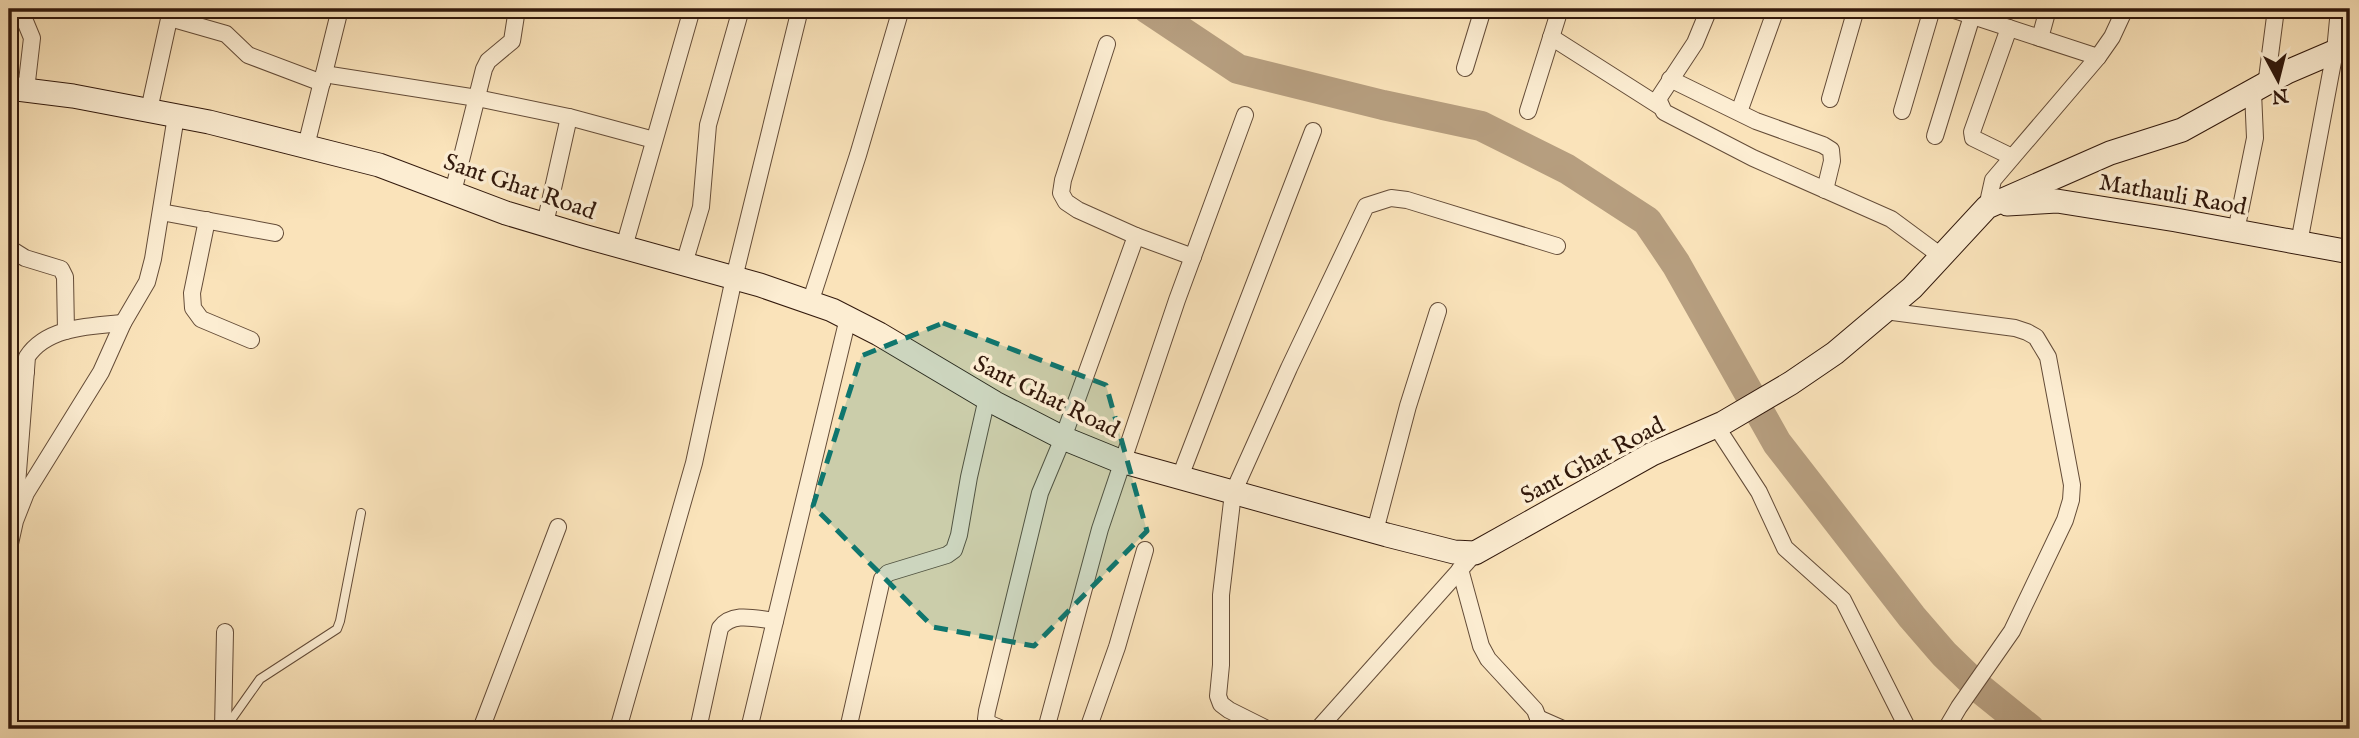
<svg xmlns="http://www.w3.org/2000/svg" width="2359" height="738" font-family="'IM FELL English',serif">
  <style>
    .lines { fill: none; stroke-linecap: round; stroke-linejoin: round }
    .river { stroke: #b69e7f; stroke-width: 30 }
    .lane-casing { stroke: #644c38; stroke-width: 10 }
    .street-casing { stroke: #644c38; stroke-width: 18 }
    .secondary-casing { stroke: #32190c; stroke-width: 25 }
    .lane { stroke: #fcedd2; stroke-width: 8 }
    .street { stroke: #fcedd2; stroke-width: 16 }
    .secondary { stroke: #fcedd2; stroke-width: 23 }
    .marked { fill: #0f766e; fill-opacity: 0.2; stroke: #0f766e; stroke-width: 5; stroke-dasharray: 14 9; stroke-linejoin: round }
    .labels { text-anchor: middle; stroke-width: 7; stroke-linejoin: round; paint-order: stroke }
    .street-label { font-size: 24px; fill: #32190c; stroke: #fcedd2 }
  </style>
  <rect width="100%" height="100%" fill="#fae3ba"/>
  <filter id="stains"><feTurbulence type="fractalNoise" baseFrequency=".00286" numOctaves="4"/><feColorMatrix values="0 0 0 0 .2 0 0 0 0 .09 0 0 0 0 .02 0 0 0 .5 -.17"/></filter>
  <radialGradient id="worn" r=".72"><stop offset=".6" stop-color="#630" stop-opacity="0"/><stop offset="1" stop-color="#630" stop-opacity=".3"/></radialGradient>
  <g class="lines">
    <path class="river" d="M 1148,9 L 1238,69 L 1383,105 L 1481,126 L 1567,169 L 1647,221 L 1676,264 L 1777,443 L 1912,617 L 1944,654 L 1978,687 L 2030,729"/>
    <defs>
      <path id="lane" d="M 226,727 L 260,679 L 337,629 L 340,621 L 361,513"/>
      <g id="street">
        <path d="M 20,9 L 32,38 L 26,90"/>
        <path d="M 1709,9 L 1695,43 L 1660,96 L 1659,101 L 1664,112 L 1753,158 L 1891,219 L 1941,256"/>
        <path d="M 1951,9 L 2098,57"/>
        <path d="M 170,18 L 226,34 L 248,55 L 322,83"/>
        <path d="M 2009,28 L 1972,132 L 1973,138 L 2012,157"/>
        <path d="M 1551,37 L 1661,107"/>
        <path d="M 2040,38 L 2048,9"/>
        <path d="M 1107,44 L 1063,180 L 1061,193 L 1066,202 L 1078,210 L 1136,236 L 1193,257"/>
        <path d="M 1465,68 L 1483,9"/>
        <path d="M 324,74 L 477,98 L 569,117 L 654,140"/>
        <path d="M 1670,79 L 1756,121 L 1823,145 L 1831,150 L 1832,161 L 1825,190"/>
        <path d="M 2266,86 L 2276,9"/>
        <path d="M 1830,99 L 1856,9"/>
        <path d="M 149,110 L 171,10"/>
        <path d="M 1528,111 L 1560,9"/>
        <path d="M 1902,111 L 1932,9"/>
        <path d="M 1739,112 L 1776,9"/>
        <path d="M 1935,136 L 1972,16"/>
        <path d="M 306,146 L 340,9"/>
        <path d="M 453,192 L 484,69 L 488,61 L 512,41 L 517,9"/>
        <path d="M 1987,207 L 1993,180 L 2098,57 L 2112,37 L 2125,9"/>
        <path d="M 161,212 L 275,233"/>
        <path d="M 207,220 L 192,293 L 193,308 L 201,319 L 251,340"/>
        <path d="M 545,224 L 569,117"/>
        <path d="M 2236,231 L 2255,138 L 2253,92"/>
        <path d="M 2299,243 L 2335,51 L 2339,9"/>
        <path d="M 624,247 L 692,9"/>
        <path d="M 9,248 L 25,258 L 61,269 L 65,277 L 66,331"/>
        <path d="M 684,264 L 701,207 L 708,125 L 741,9"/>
        <path d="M 810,303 L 858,155 L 901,9"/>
        <path d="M 1885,311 L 2015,328 L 2027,332 L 2036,337 L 2048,357 L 2072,485 L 2071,500 L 2065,520 L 2012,631 L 1959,707 L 1946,729"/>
        <path d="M 9,385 L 26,372"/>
        <path d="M 1716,426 L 1759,492 L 1785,548 L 1843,600 L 1908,729"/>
        <path d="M 1180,477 L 1313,131"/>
        <path d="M 15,510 L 27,357 C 46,327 90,326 123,323"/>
        <path d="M 1375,531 L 1408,406 L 1438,311"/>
        <path d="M 9,548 L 15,521 L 26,493 L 101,372 L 123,323 L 147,282 L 153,259 L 176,116"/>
        <path d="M 1460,569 L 1481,646 L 1488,659 L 1535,710 L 1538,718 L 1538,729"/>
        <path d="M 1538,718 L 1563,729"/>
        <path d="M 223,729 L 225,632"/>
        <path d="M 481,729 L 558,527"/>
        <path d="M 618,729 L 694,463 L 734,278 L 800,9"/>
        <path d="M 698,729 L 720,628 C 733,611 756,619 775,621"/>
        <path d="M 749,729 L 848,318"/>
        <path d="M 848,729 L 882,579 L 888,573 L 947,555 L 954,550 L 959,535 L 969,477 L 987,398"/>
        <path d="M 1002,729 L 990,724 L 986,719 L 987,711 L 1040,493 L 1063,438 L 1136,236"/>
        <path d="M 1046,729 L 1100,529 L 1177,300 L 1245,115"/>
        <path d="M 1088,729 L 1117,647 L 1145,550"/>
        <path d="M 1267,729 L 1229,710 L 1221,704 L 1218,696 L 1221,665 L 1221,595 L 1233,493 L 1289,368 L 1366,206 L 1391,198 L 1407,200 L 1557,246"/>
        <path d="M 1318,729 L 1475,553"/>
      </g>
      <g id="secondary">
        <path d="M 9,88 L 73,96 L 209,122 L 379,165 L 506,213 L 583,236 L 760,285 L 832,310 L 879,334 L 995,403 L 1063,438 L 1117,460 L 1387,535 L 1454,552 L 1475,553 L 1652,454 L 1723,423 L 1791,383 L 1835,353 L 1912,288 L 1987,207 L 2110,153 L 2182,130 L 2287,72 L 2350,45"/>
        <path d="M 2007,204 L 2057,201 L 2176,220 L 2350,252"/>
      </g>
    </defs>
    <use href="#lane" class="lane-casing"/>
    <use href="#street" class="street-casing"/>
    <use href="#secondary" class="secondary-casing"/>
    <use href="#lane" class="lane"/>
    <use href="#street" class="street"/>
    <use href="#secondary" class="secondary"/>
  </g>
  <path class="marked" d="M 943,323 L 1106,385 L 1147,531 L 1034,646 L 933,627 L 813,506 L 861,356 Z"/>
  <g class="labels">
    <g class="street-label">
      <text transform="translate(520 186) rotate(19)" y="8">Sant Ghat Road</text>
      <text transform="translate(2173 194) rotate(10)" y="8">Mathauli Raod</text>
      <text transform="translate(1047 396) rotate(26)" y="8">Sant Ghat Road</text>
      <text transform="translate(1592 460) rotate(-28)" y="8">Sant Ghat Road</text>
    </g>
  </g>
  <rect width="2359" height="738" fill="none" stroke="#fae3ba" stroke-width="35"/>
  <rect x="10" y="10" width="2338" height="717" fill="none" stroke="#32190c" stroke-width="3.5"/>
  <rect x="18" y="18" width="2324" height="703" fill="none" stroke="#32190c" stroke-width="2"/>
  <g transform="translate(2278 80) rotate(173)" stroke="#fcedd2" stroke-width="5" paint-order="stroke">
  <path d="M0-5L12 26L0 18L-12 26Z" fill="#32190c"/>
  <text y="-10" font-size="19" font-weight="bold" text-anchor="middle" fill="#32190c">N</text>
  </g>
  <rect width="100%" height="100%" filter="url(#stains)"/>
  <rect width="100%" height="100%" fill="url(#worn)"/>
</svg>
